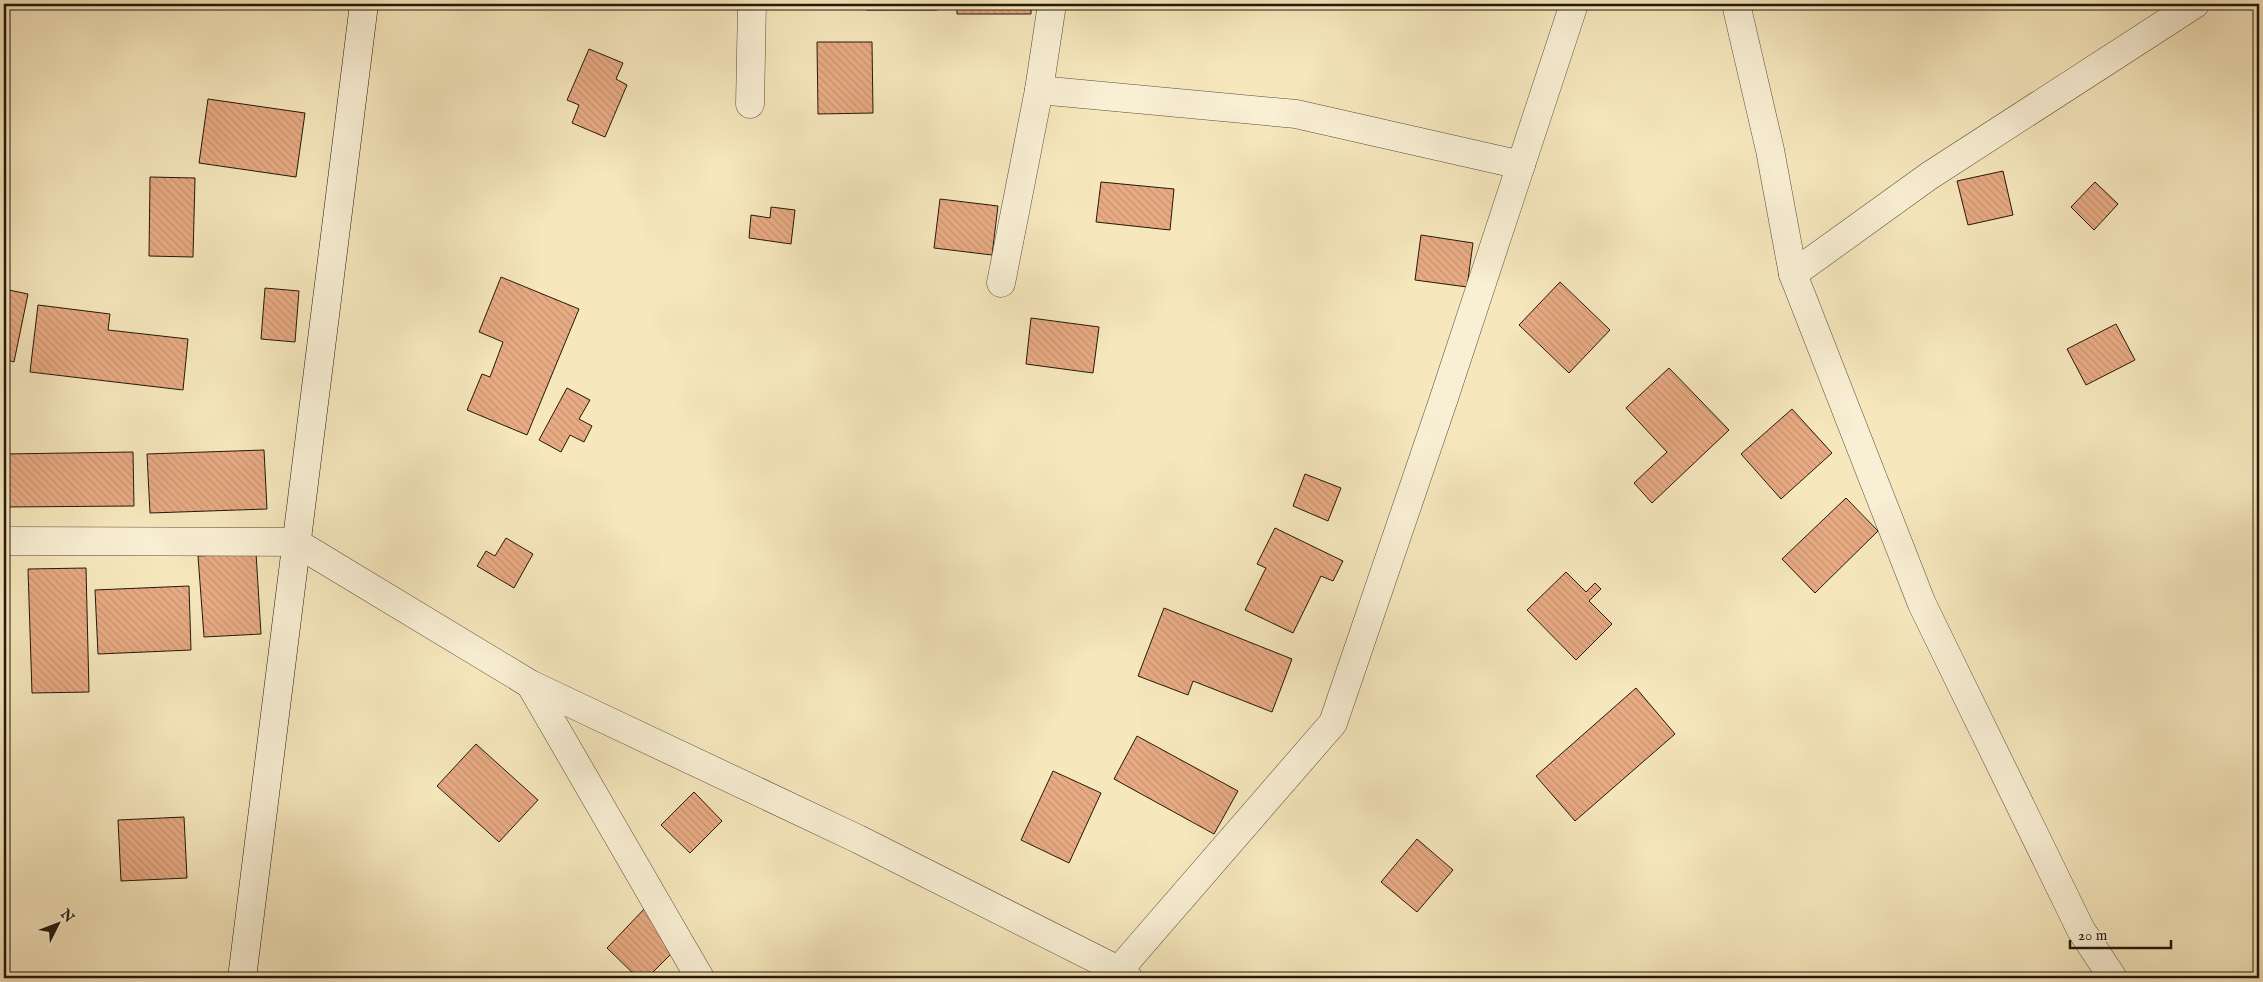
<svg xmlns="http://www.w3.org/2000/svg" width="2263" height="982" font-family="'IM FELL English',serif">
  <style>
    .building { fill: url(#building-back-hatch); stroke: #241809 }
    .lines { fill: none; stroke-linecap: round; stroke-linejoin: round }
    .street-casing { stroke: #584c36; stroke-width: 29 }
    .secondary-casing { stroke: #241809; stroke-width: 29 }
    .street { stroke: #f9efd4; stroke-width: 28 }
    .secondary { stroke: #f9efd4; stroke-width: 28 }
  </style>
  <defs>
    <pattern id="building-back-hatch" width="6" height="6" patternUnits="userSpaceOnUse" patternTransform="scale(1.25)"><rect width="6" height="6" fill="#e8ab84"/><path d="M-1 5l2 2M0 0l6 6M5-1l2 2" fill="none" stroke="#c79271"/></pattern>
  </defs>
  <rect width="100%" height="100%" fill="#f6e7bd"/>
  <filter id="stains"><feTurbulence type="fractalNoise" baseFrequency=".004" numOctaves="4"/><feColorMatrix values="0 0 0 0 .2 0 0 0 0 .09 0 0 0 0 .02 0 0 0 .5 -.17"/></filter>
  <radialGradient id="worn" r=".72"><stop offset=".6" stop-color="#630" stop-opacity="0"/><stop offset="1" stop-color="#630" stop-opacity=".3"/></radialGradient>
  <g class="building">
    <path d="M 866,4 L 1031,4 L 1031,14 L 957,14 L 957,6 L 937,6 L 937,10 L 866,10 Z"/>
    <path d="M 817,42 L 872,42 L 873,113 L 818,114 Z"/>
    <path d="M 589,49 L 623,63 L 616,79 L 627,85 L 605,137 L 572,123 L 579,105 L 567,100 Z"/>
    <path d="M 208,99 L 305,113 L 296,177 L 199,163 Z"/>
    <path d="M 2003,171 L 2013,215 L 1968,225 L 1957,181 Z"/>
    <path d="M 150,177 L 195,178 L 193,257 L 149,256 Z"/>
    <path d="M 1101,182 L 1174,189 L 1170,230 L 1096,222 Z"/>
    <path d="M 2095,182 L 2118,204 L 2094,230 L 2071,207 Z"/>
    <path d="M 940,199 L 998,206 L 992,255 L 934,248 Z"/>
    <path d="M 771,207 L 795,210 L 791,244 L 749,238 L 751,215 L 770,218 Z"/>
    <path d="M 1421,235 L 1473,243 L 1467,287 L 1415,280 Z"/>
    <path d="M 501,277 L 579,309 L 527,435 L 467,410 L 482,374 L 490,377 L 503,342 L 479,332 Z"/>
    <path d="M 1560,282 L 1610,330 L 1569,373 L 1519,325 Z"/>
    <path d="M 265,288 L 299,291 L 295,342 L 261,339 Z"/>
    <path d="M 4,289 L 28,294 L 14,362 L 4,359 Z"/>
    <path d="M 38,305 L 110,314 L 108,330 L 188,339 L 183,390 L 30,372 Z"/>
    <path d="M 1031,318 L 1099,327 L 1093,373 L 1026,364 Z"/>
    <path d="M 2116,324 L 2135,360 L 2086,385 L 2067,349 Z"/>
    <path d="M 1669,368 L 1729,430 L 1652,503 L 1634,483 L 1667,452 L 1626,408 Z"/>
    <path d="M 567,388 L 590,400 L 579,419 L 592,426 L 584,442 L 570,435 L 561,452 L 539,440 Z"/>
    <path d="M 1792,409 L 1832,453 L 1781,499 L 1741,454 Z"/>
    <path d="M 264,450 L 267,509 L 150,513 L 147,454 Z"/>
    <path d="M 133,452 L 134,506 L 4,507 L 4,454 Z"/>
    <path d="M 1305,474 L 1341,488 L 1328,521 L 1293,506 Z"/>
    <path d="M 1846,498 L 1878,531 L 1815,593 L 1782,559 Z"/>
    <path d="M 1275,528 L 1343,561 L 1333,581 L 1321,576 L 1293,633 L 1245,610 L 1266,568 L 1257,564 Z"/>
    <path d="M 506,538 L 533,554 L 514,588 L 477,566 L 486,551 L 495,556 Z"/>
    <path d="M 256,553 L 261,634 L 204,637 L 198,556 Z"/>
    <path d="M 86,568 L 89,692 L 32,693 L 28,569 Z"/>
    <path d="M 1566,572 L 1586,592 L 1595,583 L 1601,589 L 1589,601 L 1612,624 L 1576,660 L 1527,610 Z"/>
    <path d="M 189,586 L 191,650 L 98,654 L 95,590 Z"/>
    <path d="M 1164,608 L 1292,659 L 1272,712 L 1193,681 L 1188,695 L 1138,676 Z"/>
    <path d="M 1636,688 L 1675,734 L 1575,821 L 1536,776 Z"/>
    <path d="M 1137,736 L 1238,791 L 1214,834 L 1114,779 Z"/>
    <path d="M 476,744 L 538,800 L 499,842 L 437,786 Z"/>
    <path d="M 1053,771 L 1101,793 L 1069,863 L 1021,840 Z"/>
    <path d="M 694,792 L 722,821 L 690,853 L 661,825 Z"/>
    <path d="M 184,817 L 187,878 L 121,881 L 118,820 Z"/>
    <path d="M 1417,839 L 1453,870 L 1417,912 L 1381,882 Z"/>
    <path d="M 647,906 L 671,929 L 661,939 L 674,951 L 647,978 L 638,978 L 607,948 Z"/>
  </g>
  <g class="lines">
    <defs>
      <g id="street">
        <path d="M 1736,4 L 1770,150 L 1793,274 L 1922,604 L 2081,930 L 2113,978"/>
        <path d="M 1039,90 L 1296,114 L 1521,165"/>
        <path d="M 750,104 L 752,4"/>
        <path d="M 1793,274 L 1929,176 L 2195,4"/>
        <path d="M 1001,283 L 1039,90 L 1052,4"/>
        <path d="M 4,541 L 295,542 L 530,684 L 858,839 L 1120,971 L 1128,978"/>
        <path d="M 530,684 L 700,978"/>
        <path d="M 1112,978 L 1333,723 L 1443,401 L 1574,4"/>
      </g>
      <path id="secondary" d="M 242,978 L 364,4"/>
    </defs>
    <use href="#street" class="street-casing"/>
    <use href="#secondary" class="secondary-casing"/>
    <use href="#street" class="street"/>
    <use href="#secondary" class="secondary"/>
  </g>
  <rect width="2263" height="982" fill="none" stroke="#f6e7bd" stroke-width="20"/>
  <rect x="5" y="5" width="2253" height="972" fill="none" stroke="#241809" stroke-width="2.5"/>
  <rect x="10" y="10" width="2243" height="962" fill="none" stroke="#241809"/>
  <g transform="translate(58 924) rotate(48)" stroke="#f9efd4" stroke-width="4" paint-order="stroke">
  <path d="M0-4L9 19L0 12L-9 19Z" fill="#241809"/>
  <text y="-8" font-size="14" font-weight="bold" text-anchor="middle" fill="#241809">N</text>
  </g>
  <path d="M2070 940v8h101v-8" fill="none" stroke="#241809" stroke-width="2.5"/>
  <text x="2078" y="940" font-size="15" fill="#241809" stroke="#f9efd4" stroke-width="4" paint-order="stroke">20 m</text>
  <rect width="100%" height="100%" filter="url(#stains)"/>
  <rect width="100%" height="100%" fill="url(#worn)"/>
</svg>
